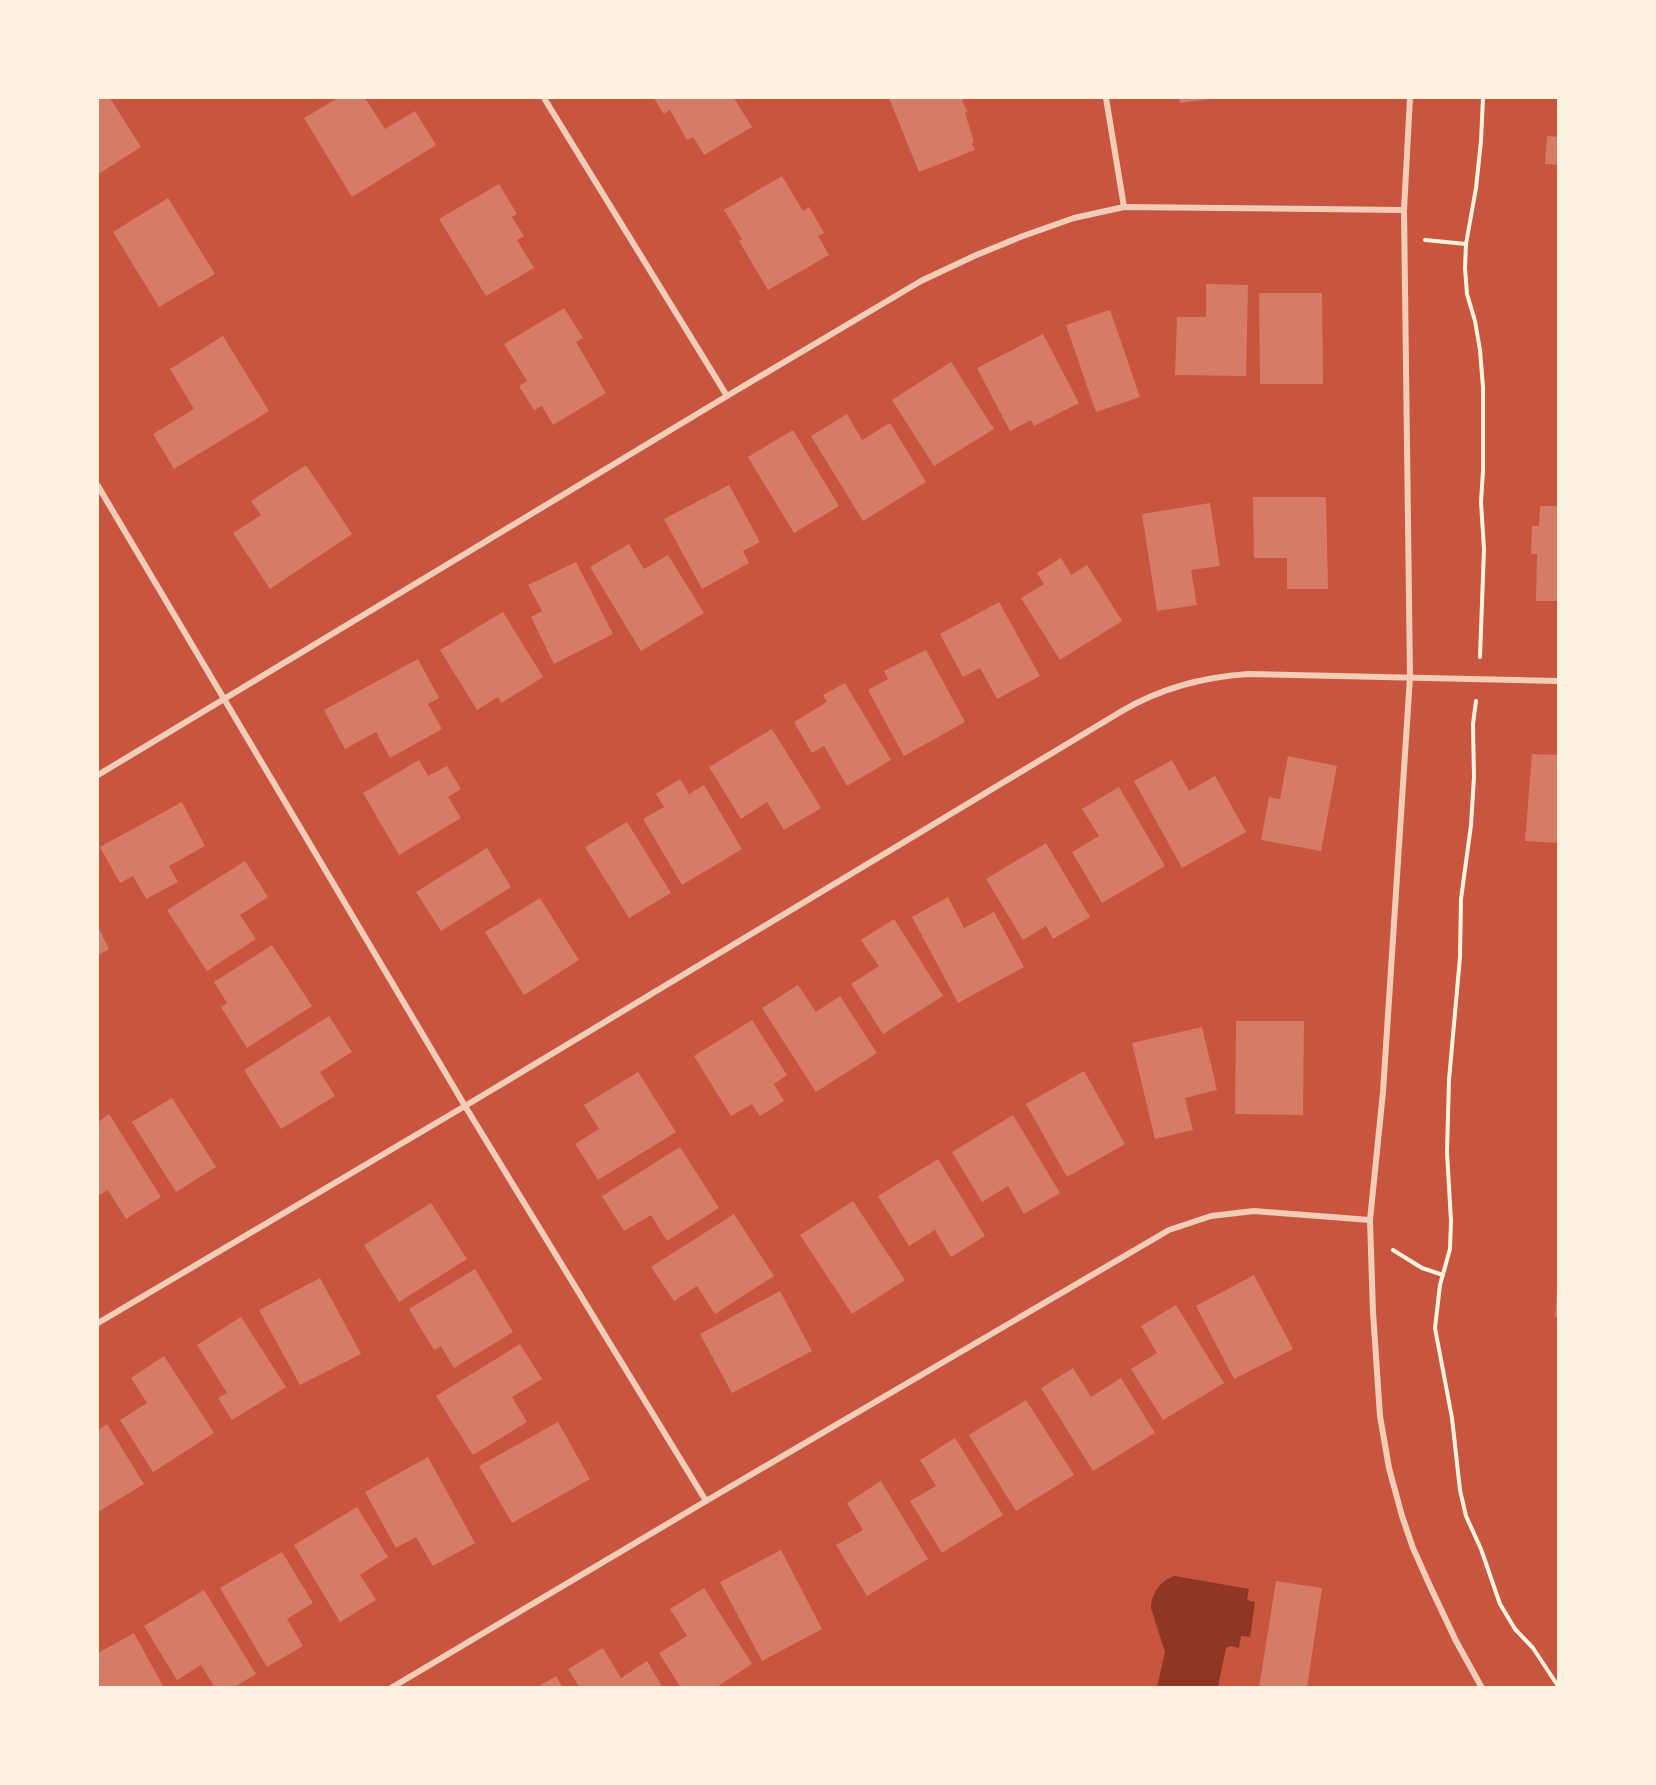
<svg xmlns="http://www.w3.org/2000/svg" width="1656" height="1785" font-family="'PT Sans',sans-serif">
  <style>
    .water { fill: #8f3625 }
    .building { fill: #d67c66 }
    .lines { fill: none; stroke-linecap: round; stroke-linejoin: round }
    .path { stroke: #fff3e0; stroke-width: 4 }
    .minor { stroke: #f1ccb7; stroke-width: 6 }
  </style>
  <rect width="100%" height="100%" fill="#c8553d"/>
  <path class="water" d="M 1175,1576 L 1249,1589 L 1247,1600 L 1255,1602 L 1250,1637 L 1241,1636 L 1239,1648 L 1231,1646 L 1226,1648 L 1218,1687 L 1157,1687 L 1165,1652 L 1151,1608 C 1151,1594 1160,1580 1175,1576 Z"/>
  <g class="building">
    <path d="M 98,98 L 110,98 L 141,147 L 98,174 Z"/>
    <path d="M 338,98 L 365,98 L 385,129 L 415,111 L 436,145 L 352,197 L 304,118 Z"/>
    <path d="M 654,98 L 734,98 L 752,127 L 704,155 L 693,137 L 687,140 L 670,110 L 664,114 Z"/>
    <path d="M 889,98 L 967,98 L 962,100 L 967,111 L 965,113 L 974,142 L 972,144 L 975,150 L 919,172 Z"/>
    <path d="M 1179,98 L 1209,98 L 1209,99 L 1180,103 Z"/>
    <path d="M 1547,136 L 1558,137 L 1558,165 L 1545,164 Z"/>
    <path d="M 782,176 L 803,211 L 809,207 L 824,233 L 818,236 L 829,255 L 768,290 L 739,241 L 742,239 L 724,210 Z"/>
    <path d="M 499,184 L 517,214 L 512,217 L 524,236 L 517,240 L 534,268 L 486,296 L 439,219 Z"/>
    <path d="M 168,198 L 215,274 L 159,307 L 113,232 Z"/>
    <path d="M 1206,284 L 1248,285 L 1246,376 L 1175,375 L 1177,317 L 1206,317 Z"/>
    <path d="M 1259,293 L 1322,293 L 1323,384 L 1260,384 Z"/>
    <path d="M 564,308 L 583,338 L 576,342 L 606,393 L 553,425 L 542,406 L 534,410 L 519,386 L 527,381 L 504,344 Z"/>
    <path d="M 1110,310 L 1140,397 L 1096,412 L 1066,325 Z"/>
    <path d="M 1043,334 L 1079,403 L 1034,426 L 1031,420 L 1010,431 L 977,368 Z"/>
    <path d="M 223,336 L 269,411 L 174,469 L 153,434 L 194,409 L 170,369 Z"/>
    <path d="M 951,362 L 994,429 L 934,466 L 892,400 Z"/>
    <path d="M 847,414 L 862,440 L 890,423 L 926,482 L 863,521 L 811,436 Z"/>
    <path d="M 793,430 L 839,506 L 794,533 L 748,457 Z"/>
    <path d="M 306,465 L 352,534 L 270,589 L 233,533 L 261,515 L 251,501 Z"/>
    <path d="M 729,485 L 760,542 L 743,551 L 749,563 L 702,589 L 664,519 Z"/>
    <path d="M 1253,497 L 1326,497 L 1328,589 L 1287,589 L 1287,558 L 1254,558 Z"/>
    <path d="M 1210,503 L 1220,566 L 1191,570 L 1197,605 L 1157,611 L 1142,514 Z"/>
    <path d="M 1540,506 L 1558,506 L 1558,601 L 1536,601 L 1537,554 L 1531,554 L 1532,526 L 1539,526 Z"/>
    <path d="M 629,544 L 644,569 L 668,555 L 704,613 L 641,651 L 590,567 Z"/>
    <path d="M 1061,558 L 1071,575 L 1087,565 L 1122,621 L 1060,660 L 1021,598 L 1044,584 L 1037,573 Z"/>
    <path d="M 576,562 L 613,634 L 554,664 L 531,617 L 542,611 L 528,585 Z"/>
    <path d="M 999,602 L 1040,676 L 997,699 L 980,668 L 963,677 L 940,634 Z"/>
    <path d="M 503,612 L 543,677 L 501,703 L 498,697 L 477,710 L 440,650 Z"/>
    <path d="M 926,650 L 965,722 L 904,756 L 868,690 L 888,679 L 884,671 Z"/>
    <path d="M 418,659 L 439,698 L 428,704 L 442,729 L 390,758 L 376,732 L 345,749 L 324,710 Z"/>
    <path d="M 845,683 L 891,760 L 847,786 L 824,746 L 812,753 L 794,722 L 827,702 L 823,695 Z"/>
    <path d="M 772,729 L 821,808 L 784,830 L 767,802 L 741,819 L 709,767 Z"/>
    <path d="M 1532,754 L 1558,755 L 1558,843 L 1525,841 Z"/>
    <path d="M 1288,756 L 1337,766 L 1321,851 L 1261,840 L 1269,797 L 1280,799 Z"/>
    <path d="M 419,760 L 428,776 L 447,766 L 461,789 L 448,797 L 461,818 L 399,855 L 363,793 Z"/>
    <path d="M 1172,760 L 1189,791 L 1215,776 L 1246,832 L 1182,868 L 1134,781 Z"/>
    <path d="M 680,779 L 689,794 L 704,785 L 742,849 L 682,885 L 643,819 L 664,807 L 656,794 Z"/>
    <path d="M 1119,787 L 1165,866 L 1102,903 L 1072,852 L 1099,836 L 1082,809 Z"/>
    <path d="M 182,802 L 205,846 L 169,866 L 178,882 L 146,899 L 133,876 L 120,883 L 100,847 Z"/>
    <path d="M 627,822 L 671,893 L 629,918 L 585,847 Z"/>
    <path d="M 1046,843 L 1090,917 L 1053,939 L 1046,926 L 1023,940 L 986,879 Z"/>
    <path d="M 487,848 L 511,887 L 441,931 L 416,892 Z"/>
    <path d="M 245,861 L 268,897 L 240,915 L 256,939 L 207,971 L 167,910 Z"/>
    <path d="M 948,897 L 964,928 L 994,912 L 1024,967 L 958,1003 L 912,917 Z"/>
    <path d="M 540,898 L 579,960 L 524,995 L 485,932 Z"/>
    <path d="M 894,919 L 943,996 L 883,1034 L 851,984 L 879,966 L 861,940 Z"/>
    <path d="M 98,927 L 109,949 L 98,955 Z"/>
    <path d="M 272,945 L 312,1006 L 247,1048 L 221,1007 L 227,1003 L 214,982 Z"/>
    <path d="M 798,985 L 816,1012 L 840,996 L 877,1053 L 816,1092 L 762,1008 Z"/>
    <path d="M 329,1016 L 352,1052 L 320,1072 L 335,1096 L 281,1129 L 244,1070 Z"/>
    <path d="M 752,1020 L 787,1075 L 774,1084 L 784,1101 L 760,1116 L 752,1104 L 731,1116 L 694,1056 Z"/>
    <path d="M 1236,1021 L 1304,1021 L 1303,1115 L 1235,1114 Z"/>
    <path d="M 1202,1027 L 1217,1090 L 1185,1098 L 1193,1130 L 1155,1139 L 1132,1043 Z"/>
    <path d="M 1084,1071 L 1125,1144 L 1067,1177 L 1026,1104 Z"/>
    <path d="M 638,1072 L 676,1132 L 598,1180 L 575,1144 L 599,1129 L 584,1105 Z"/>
    <path d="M 172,1098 L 216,1167 L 176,1192 L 132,1122 Z"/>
    <path d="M 109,1114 L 161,1197 L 126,1219 L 108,1190 L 98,1196 L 98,1122 Z"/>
    <path d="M 1013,1115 L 1060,1193 L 1024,1214 L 1008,1186 L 982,1202 L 952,1152 Z"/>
    <path d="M 680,1147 L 719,1208 L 667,1241 L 651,1215 L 624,1231 L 602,1196 Z"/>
    <path d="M 938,1159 L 985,1236 L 951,1257 L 935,1230 L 909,1246 L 878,1196 Z"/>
    <path d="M 853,1201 L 905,1280 L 852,1314 L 800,1235 Z"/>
    <path d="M 431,1203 L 467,1259 L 399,1302 L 364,1245 Z"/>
    <path d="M 734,1214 L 774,1276 L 715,1314 L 697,1286 L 674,1301 L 651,1267 Z"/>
    <path d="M 475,1269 L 513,1332 L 454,1368 L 441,1346 L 434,1350 L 409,1309 Z"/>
    <path d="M 1254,1275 L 1293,1349 L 1234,1379 L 1196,1306 Z"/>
    <path d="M 320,1278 L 361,1354 L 300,1385 L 259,1310 Z"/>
    <path d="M 1557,1288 L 1558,1288 L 1558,1317 L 1555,1317 Z"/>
    <path d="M 780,1291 L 812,1351 L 732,1393 L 700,1334 Z"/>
    <path d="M 1176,1305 L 1224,1383 L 1163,1420 L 1131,1369 L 1157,1353 L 1141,1326 Z"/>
    <path d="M 241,1317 L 286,1387 L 232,1420 L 218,1398 L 227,1393 L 197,1345 Z"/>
    <path d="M 520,1344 L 542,1379 L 512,1397 L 527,1422 L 473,1455 L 436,1396 Z"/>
    <path d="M 164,1356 L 214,1433 L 153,1472 L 120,1420 L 147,1403 L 131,1378 Z"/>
    <path d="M 1073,1368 L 1091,1397 L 1121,1378 L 1155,1433 L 1093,1471 L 1041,1388 Z"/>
    <path d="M 1026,1400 L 1074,1475 L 1016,1511 L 969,1435 Z"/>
    <path d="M 558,1422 L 590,1479 L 512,1523 L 479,1466 Z"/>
    <path d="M 107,1424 L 144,1484 L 98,1512 L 98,1430 Z"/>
    <path d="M 955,1438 L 1003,1515 L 942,1553 L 910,1501 L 936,1486 L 920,1460 Z"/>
    <path d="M 428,1457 L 475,1543 L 433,1566 L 416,1537 L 396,1548 L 365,1492 Z"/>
    <path d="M 881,1481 L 928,1559 L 867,1596 L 836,1545 L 863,1530 L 847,1503 Z"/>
    <path d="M 357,1507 L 388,1557 L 360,1575 L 376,1600 L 340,1622 L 294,1545 Z"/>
    <path d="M 781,1550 L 822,1629 L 762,1661 L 720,1582 Z"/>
    <path d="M 282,1552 L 313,1603 L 287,1619 L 303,1646 L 267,1667 L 220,1588 Z"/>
    <path d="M 1276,1581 L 1322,1588 L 1307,1688 L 1259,1688 Z"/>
    <path d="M 704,1588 L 752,1664 L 715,1688 L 681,1688 L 659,1653 L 687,1636 L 670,1609 Z"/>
    <path d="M 204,1590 L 256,1674 L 233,1688 L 215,1688 L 201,1665 L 177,1680 L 144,1626 Z"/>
    <path d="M 134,1633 L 164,1688 L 98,1688 L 98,1653 Z"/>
    <path d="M 603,1648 L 621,1678 L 647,1661 L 663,1688 L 580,1688 L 568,1669 Z"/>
    <path d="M 556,1676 L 563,1688 L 536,1688 Z"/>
  </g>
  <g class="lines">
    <g class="path">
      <path d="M 1425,240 L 1466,244"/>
      <path d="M 1480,657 L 1484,549 L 1481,502 L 1483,471 L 1483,387 L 1480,350 L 1475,321 L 1467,294 L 1465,268 L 1466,244 L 1476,188 L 1481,141 L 1483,98"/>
      <path d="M 1476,701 L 1473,724 L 1474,777 L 1471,825 L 1461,899 L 1460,957 L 1449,1080 L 1447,1152 L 1451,1221 L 1450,1249 L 1440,1285 L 1435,1328 L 1452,1418 L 1460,1490 L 1466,1516 L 1481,1549 L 1500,1604 L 1515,1629 L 1533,1648 L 1558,1686"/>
      <path d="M 1393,1250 L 1422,1268 L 1443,1275"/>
    </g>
    <g class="minor">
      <path d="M 544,98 L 727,396"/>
      <path d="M 1106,98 L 1124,207"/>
      <path d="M 1410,98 L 1404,210 L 1410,677 L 1383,1092 L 1370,1220 L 1373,1312 L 1380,1416 L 1389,1468 L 1402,1516 L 1413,1548 L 1430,1586 L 1456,1641 L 1482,1688"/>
      <path d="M 98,486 L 465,1106 L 706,1501"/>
      <path d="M 98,775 L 727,396 L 921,281 L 974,256 L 1023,236 L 1074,218 L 1124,207 L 1404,210"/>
      <path d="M 98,1323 L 465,1106 L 1122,711 C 1161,688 1203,677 1248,674 L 1558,681"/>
      <path d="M 391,1688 L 706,1501 L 1169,1230 L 1211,1216 L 1254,1211 L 1370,1220"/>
    </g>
  </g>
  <rect width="1656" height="1785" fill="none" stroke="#fff3e0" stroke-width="198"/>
</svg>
